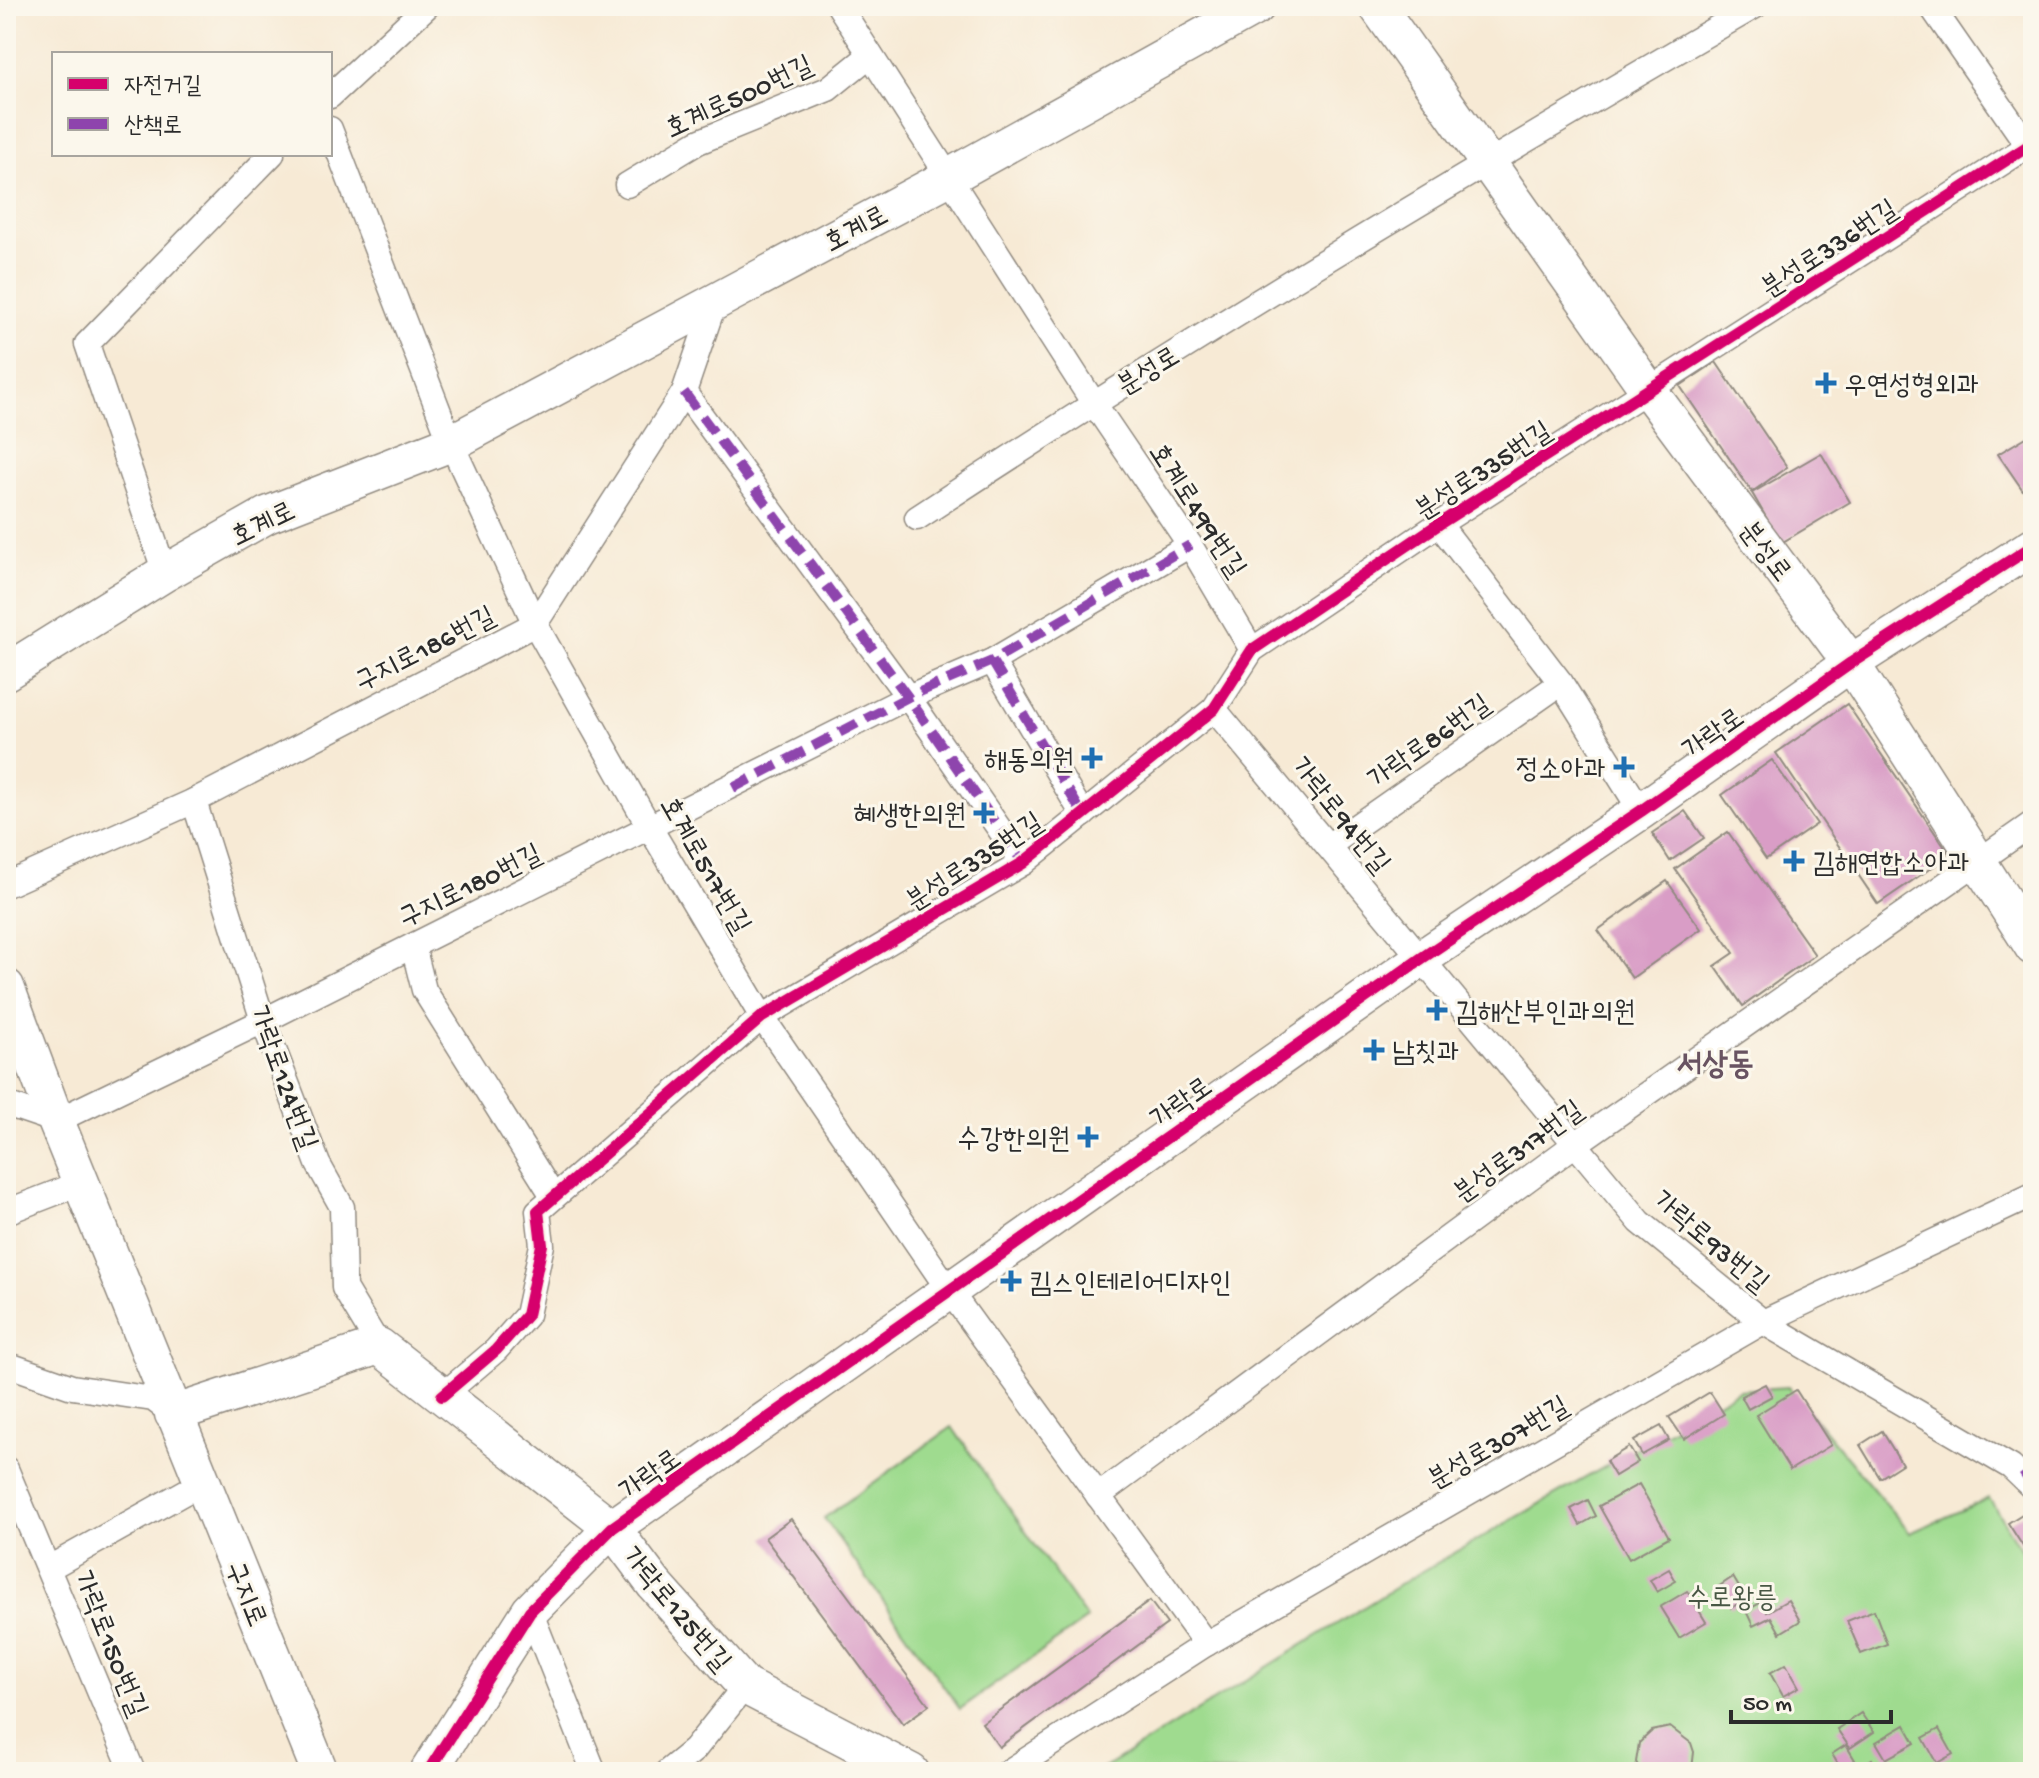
<svg xmlns="http://www.w3.org/2000/svg" width="2039" height="1778" font-family="'Gochi Hand','Poor Story',sans-serif">
  <style>
    .green { fill: #9fdb8f; stroke: #65835d; stroke-width: 2 }
    .building { fill: #d99dc6 }
    .lines { fill: none; stroke-linecap: round; stroke-linejoin: round }
    .street-casing { stroke: #918a80; stroke-width: 27 }
    .secondary-casing { stroke: #918a80; stroke-width: 39 }
    .street { stroke: #fff; stroke-width: 24 }
    .secondary { stroke: #fff; stroke-width: 36 }
    .quiet { stroke: #8e44ad; stroke-width: 10; stroke-dasharray: 20 10; stroke-linecap: butt }
    .cycleway-casing { stroke: #fbf7ec; stroke-width: 17 }
    .cycleway { stroke: #d6006c; stroke-width: 12 }
    .poi-dot { fill: #1f6fb2; stroke: #fbf7ec; stroke-width: 3 }
    .labels { text-anchor: middle; stroke-width: 6; stroke-linejoin: round; paint-order: stroke }
    .street-label { font-size: 28px; fill: #2b2b2b; stroke: #fbf7ec }
    .poi-label { font-size: 28px; fill: #2b2b2b; stroke: #fbf7ec; text-anchor: start }
    .park-label { font-size: 28px; fill: #485744; stroke: #fbf7ec }
    .quarter-label { font-size: 32px; font-weight: bold; fill: #685361; stroke: #fbf7ec }
  </style>
  <rect width="100%" height="100%" fill="#fbf7ec"/>
  <filter id="ink" filterUnits="userSpaceOnUse"><feTurbulence type="fractalNoise" baseFrequency=".0125" numOctaves="2"/><feDisplacementMap in="SourceGraphic" scale="16" xChannelSelector="R" yChannelSelector="G"/><feConvolveMatrix kernelMatrix="1 2 1 2 8 2 1 2 1" color-interpolation-filters="sRGB"/></filter>
  <filter id="wash" filterUnits="userSpaceOnUse"><feTurbulence type="fractalNoise" baseFrequency=".006" numOctaves="4" result="noise"/><feDisplacementMap in="SourceGraphic" scale="32" xChannelSelector="R" yChannelSelector="G"/><feGaussianBlur stdDeviation="1.8" result="paint"/><feColorMatrix in="noise" values="0 0 0 0 0 0 0 0 0 0 0 0 0 0 0 0 0 1.4 0 .05"/><feComposite in="paint" operator="in"/></filter>
  <g filter="url(#wash)">
    <rect width="100%" height="100%" fill="#f7ead5"/>
    <g class="green">
      <path d="M 1788,1387 L 1910,1533 L 1989,1498 L 2033,1570 L 2033,1772 L 1098,1772 L 1409,1579 L 1739,1390 Z"/>
      <path d="M 952,1427 L 1087,1619 L 960,1709 L 824,1518 Z"/>
    </g>
    <g id="blocks">
      <g class="building">
        <path d="M 1716,362 L 1787,467 L 1752,492 L 1680,386 Z"/>
        <path d="M 2033,433 L 2033,505 L 1998,454 Z"/>
        <path d="M 1821,453 L 1850,502 L 1781,543 L 1752,493 Z"/>
        <path d="M 1847,704 L 1950,855 L 1878,904 L 1776,753 Z"/>
        <path d="M 1772,760 L 1817,824 L 1766,859 L 1722,795 Z"/>
        <path d="M 1685,811 L 1704,838 L 1670,861 L 1652,833 Z"/>
        <path d="M 1728,832 L 1815,955 L 1743,1006 L 1715,966 L 1734,953 L 1675,869 Z"/>
        <path d="M 1667,881 L 1701,929 L 1632,978 L 1598,930 Z"/>
        <path d="M 1765,1384 L 1772,1396 L 1748,1409 L 1741,1396 Z"/>
        <path d="M 1796,1390 L 1831,1445 L 1790,1470 L 1756,1415 Z"/>
        <path d="M 1710,1392 L 1724,1414 L 1684,1439 L 1669,1417 Z"/>
        <path d="M 1661,1426 L 1669,1440 L 1642,1455 L 1634,1441 Z"/>
        <path d="M 1882,1431 L 1902,1464 L 1880,1478 L 1860,1445 Z"/>
        <path d="M 1629,1447 L 1638,1462 L 1615,1476 L 1606,1461 Z"/>
        <path d="M 1639,1484 L 1669,1537 L 1629,1559 L 1599,1506 Z"/>
        <path d="M 1588,1500 L 1596,1516 L 1580,1525 L 1571,1509 Z"/>
        <path d="M 2030,1509 L 2033,1513 L 2033,1562 L 2008,1523 Z"/>
        <path d="M 791,1519 L 929,1705 L 903,1724 L 765,1538 Z"/>
        <path d="M 1669,1569 L 1676,1581 L 1657,1592 L 1650,1580 Z"/>
        <path d="M 1733,1577 L 1746,1599 L 1731,1608 L 1718,1587 Z"/>
        <path d="M 1687,1591 L 1706,1622 L 1679,1638 L 1660,1607 Z"/>
        <path d="M 1788,1600 L 1800,1621 L 1780,1633 L 1771,1617 L 1753,1626 L 1746,1611 L 1762,1602 L 1767,1612 Z"/>
        <path d="M 1150,1601 L 1167,1624 L 999,1747 L 982,1723 Z"/>
        <path d="M 1874,1610 L 1887,1644 L 1861,1654 L 1847,1621 Z"/>
        <path d="M 1786,1664 L 1799,1687 L 1783,1696 L 1770,1673 Z"/>
        <path d="M 1861,1713 L 1874,1732 L 1850,1748 L 1837,1729 Z"/>
        <path d="M 1905,1725 L 1915,1743 L 1886,1759 L 1876,1742 Z"/>
        <path d="M 1670,1727 L 1691,1743 L 1694,1752 L 1692,1769 L 1641,1772 L 1636,1762 L 1639,1743 L 1652,1731 Z"/>
        <path d="M 1939,1729 L 1953,1754 L 1937,1763 L 1923,1738 Z"/>
        <path d="M 1846,1745 L 1855,1760 L 1841,1769 L 1832,1754 Z"/>
        <path d="M 1872,1759 L 1880,1772 L 1851,1772 Z"/>
      </g>
    </g>
  </g>
  <g filter="url(#ink)">
    <use href="#blocks" fill-opacity="0" stroke="#918a80" stroke-width="2"/>
    <g class="lines">
      <defs>
        <g id="street">
          <path d="M 839,6 L 1093,402 L 1190,545 L 1252,650"/>
          <path d="M 1931,6 L 2033,153"/>
          <path d="M 330,96 L 427,6"/>
          <path d="M 330,129 L 451,443 L 535,624 L 650,828 L 762,1017 L 951,1293 L 1206,1644"/>
          <path d="M 627,185 L 698,142 L 828,89 L 870,55"/>
          <path d="M 684,392 L 908,697 L 1023,863"/>
          <path d="M 917,518 C 1191,338 1472,170 1755,6"/>
          <path d="M 1439,524 L 1561,683"/>
          <path d="M 165,573 L 87,344 L 272,154"/>
          <path d="M 992,661 L 1083,815"/>
          <path d="M 1214,709 L 1640,1222 L 1763,1322 L 2011,1467 L 2033,1488"/>
          <path d="M 194,801 L 263,1021 L 318,1164 L 342,1207 L 344,1288 L 379,1346"/>
          <path d="M 1328,846 L 1561,683 L 1641,811"/>
          <path d="M 6,885 L 194,801 L 535,624 L 684,392 L 715,301"/>
          <path d="M 413,946 L 424,990 L 553,1196"/>
          <path d="M 6,1104 L 56,1121 L 263,1021 L 908,697 L 992,661 L 1190,545"/>
          <path d="M 6,1212 L 81,1183"/>
          <path d="M 6,1364 L 72,1387 L 153,1399 L 173,1414"/>
          <path d="M 442,1396 L 496,1350 L 527,1315 L 542,1245 L 538,1211 L 762,1017 L 1023,863 L 1214,709 L 1252,650 L 1439,524 L 2033,143"/>
          <path d="M 6,1469 L 133,1772"/>
          <path d="M 1098,1496 L 1574,1145 L 2033,823"/>
          <path d="M 49,1568 L 203,1482"/>
          <path d="M 530,1611 L 594,1772"/>
          <path d="M 667,1772 L 694,1750 L 745,1686"/>
          <path d="M 1008,1772 L 1206,1644 L 1763,1322 L 2033,1195"/>
        </g>
        <g id="secondary">
          <path d="M 1377,6 L 1649,391 L 1851,663 L 2033,947"/>
          <path d="M 6,672 L 165,573 L 267,515 L 451,443 L 949,177 L 1257,6"/>
          <path d="M 6,987 L 56,1121 L 320,1772"/>
          <path d="M 173,1414 L 379,1346 L 612,1528 L 654,1584 L 745,1686 L 911,1772"/>
          <path d="M 428,1772 L 530,1611 L 612,1528 L 1422,958 L 1641,811 L 1851,663 L 2033,546"/>
        </g>
      </defs>
      <use href="#street" class="street-casing"/>
      <use href="#secondary" class="secondary-casing"/>
      <use href="#street" class="street"/>
      <use href="#secondary" class="secondary"/>
      <g class="quiet">
        <path d="M 684,392 L 908,697 L 1023,863"/>
        <path d="M 992,661 L 1083,815"/>
        <path d="M 733,788 L 908,697 L 992,661 L 1190,545"/>
        <path d="M 2022,1479 L 2033,1471"/>
      </g>
      <defs>
        <g id="cycleway">
          <path d="M 442,1396 L 496,1350 L 527,1315 L 542,1245 L 538,1211 L 762,1017 L 1023,863 L 1214,709 L 1252,650 L 1439,524 L 2033,143"/>
          <path d="M 428,1772 L 530,1611 L 612,1528 L 1422,958 L 1641,811 L 1851,663 L 2033,546"/>
        </g>
      </defs>
      <use href="#cycleway" class="cycleway-casing"/>
      <use href="#cycleway" class="cycleway"/>
    </g>
  </g>
  <g class="poi-dot">
    <path d="M1822 371h8v8h8v8h-8v8h-8v-8h-8v-8h8z"/>
    <path d="M1088 746h8v8h8v8h-8v8h-8v-8h-8v-8h8z"/>
    <path d="M1620 755h8v8h8v8h-8v8h-8v-8h-8v-8h8z"/>
    <path d="M980 801h8v8h8v8h-8v8h-8v-8h-8v-8h8z"/>
    <path d="M1790 849h8v8h8v8h-8v8h-8v-8h-8v-8h8z"/>
    <path d="M1433 998h8v8h8v8h-8v8h-8v-8h-8v-8h8z"/>
    <path d="M1370 1038h8v8h8v8h-8v8h-8v-8h-8v-8h8z"/>
    <path d="M1084 1125h8v8h8v8h-8v8h-8v-8h-8v-8h8z"/>
    <path d="M1007 1269h8v8h8v8h-8v8h-8v-8h-8v-8h8z"/>
  </g>
  <g class="labels">
    <g class="street-label">
      <text transform="translate(738 95) rotate(-25)" y="10">호계로500번길</text>
      <text transform="translate(855 227) rotate(-28)" y="10">호계로</text>
      <text transform="translate(1828 247) rotate(-33)" y="10">분성로336번길</text>
      <text transform="translate(1147 369) rotate(-31)" y="10">분성로</text>
      <text transform="translate(1482 469) rotate(-33)" y="10">분성로335번길</text>
      <text transform="translate(1199 509) rotate(57)" y="10">호계로499번길</text>
      <text transform="translate(262 522) rotate(-26)" y="10">호계로</text>
      <text transform="translate(1767 550) rotate(53)" y="10">분성로</text>
      <text transform="translate(424 647) rotate(-27)" y="10">구지로186번길</text>
      <text transform="translate(1712 732) rotate(-35)" y="10">가락로</text>
      <text transform="translate(1428 740) rotate(-35)" y="10">가락로86번길</text>
      <text transform="translate(1342 814) rotate(51)" y="10">가락로94번길</text>
      <text transform="translate(973 860) rotate(-33)" y="10">분성로335번길</text>
      <text transform="translate(707 864) rotate(60)" y="10">호계로517번길</text>
      <text transform="translate(469 884) rotate(-26)" y="10">구지로180번길</text>
      <text transform="translate(285 1077) rotate(70)" y="10">가락로124번길</text>
      <text transform="translate(1180 1101) rotate(-35)" y="10">가락로</text>
      <text transform="translate(1517 1150) rotate(-36)" y="10">분성로317번길</text>
      <text transform="translate(1712 1240) rotate(40)" y="10">가락로93번길</text>
      <text transform="translate(1497 1441) rotate(-30)" y="10">분성로307번길</text>
      <text transform="translate(649 1473) rotate(-35)" y="10">가락로</text>
      <text transform="translate(248 1593) rotate(68)" y="10">구지로</text>
      <text transform="translate(678 1608) rotate(50)" y="10">가락로125번길</text>
      <text transform="translate(112 1643) rotate(68)" y="10">가락로150번길</text>
    </g>
    <g class="poi-label">
      <text x="1844" y="393">우연성형외과</text>
      <text x="1074" y="768" text-anchor="end">해동의원</text>
      <text x="1606" y="777" text-anchor="end">정소아과</text>
      <text x="966" y="823" text-anchor="end">혜생한의원</text>
      <text x="1812" y="871">김해연합소아과</text>
      <text x="1455" y="1020">김해산부인과의원</text>
      <text x="1392" y="1060">남칫과</text>
      <text x="1070" y="1147" text-anchor="end">수강한의원</text>
      <text x="1029" y="1291">킴스인테리어디자인</text>
    </g>
    <g class="park-label">
      <text x="1732" y="1606">수로왕릉</text>
    </g>
    <g class="quarter-label">
      <text x="1715" y="1073">서상동</text>
    </g>
  </g>
  <rect width="2039" height="1778" fill="none" stroke="#fbf7ec" stroke-width="32"/>
  <rect x="52" y="52" width="280" height="104" fill="#fbf7ec" stroke="#a8a59f" stroke-width="2"/>
  <rect x="68" y="78" width="40" height="12" fill="#d6006c" stroke="#a8a59f" stroke-width="2"/>
  <text x="124" y="92" font-size="24" fill="#2b2b2b">자전거길</text>
  <rect x="68" y="118" width="40" height="12" fill="#8e44ad" stroke="#a8a59f" stroke-width="2"/>
  <text x="124" y="132" font-size="24" fill="#2b2b2b">산책로</text>
  <path d="M1731 1710v12h160v-12" fill="none" stroke="#2b2b2b" stroke-width="4"/>
  <text x="1743" y="1710" font-size="24" fill="#2b2b2b" stroke="#fbf7ec" stroke-width="6" paint-order="stroke">50 m</text>
</svg>
